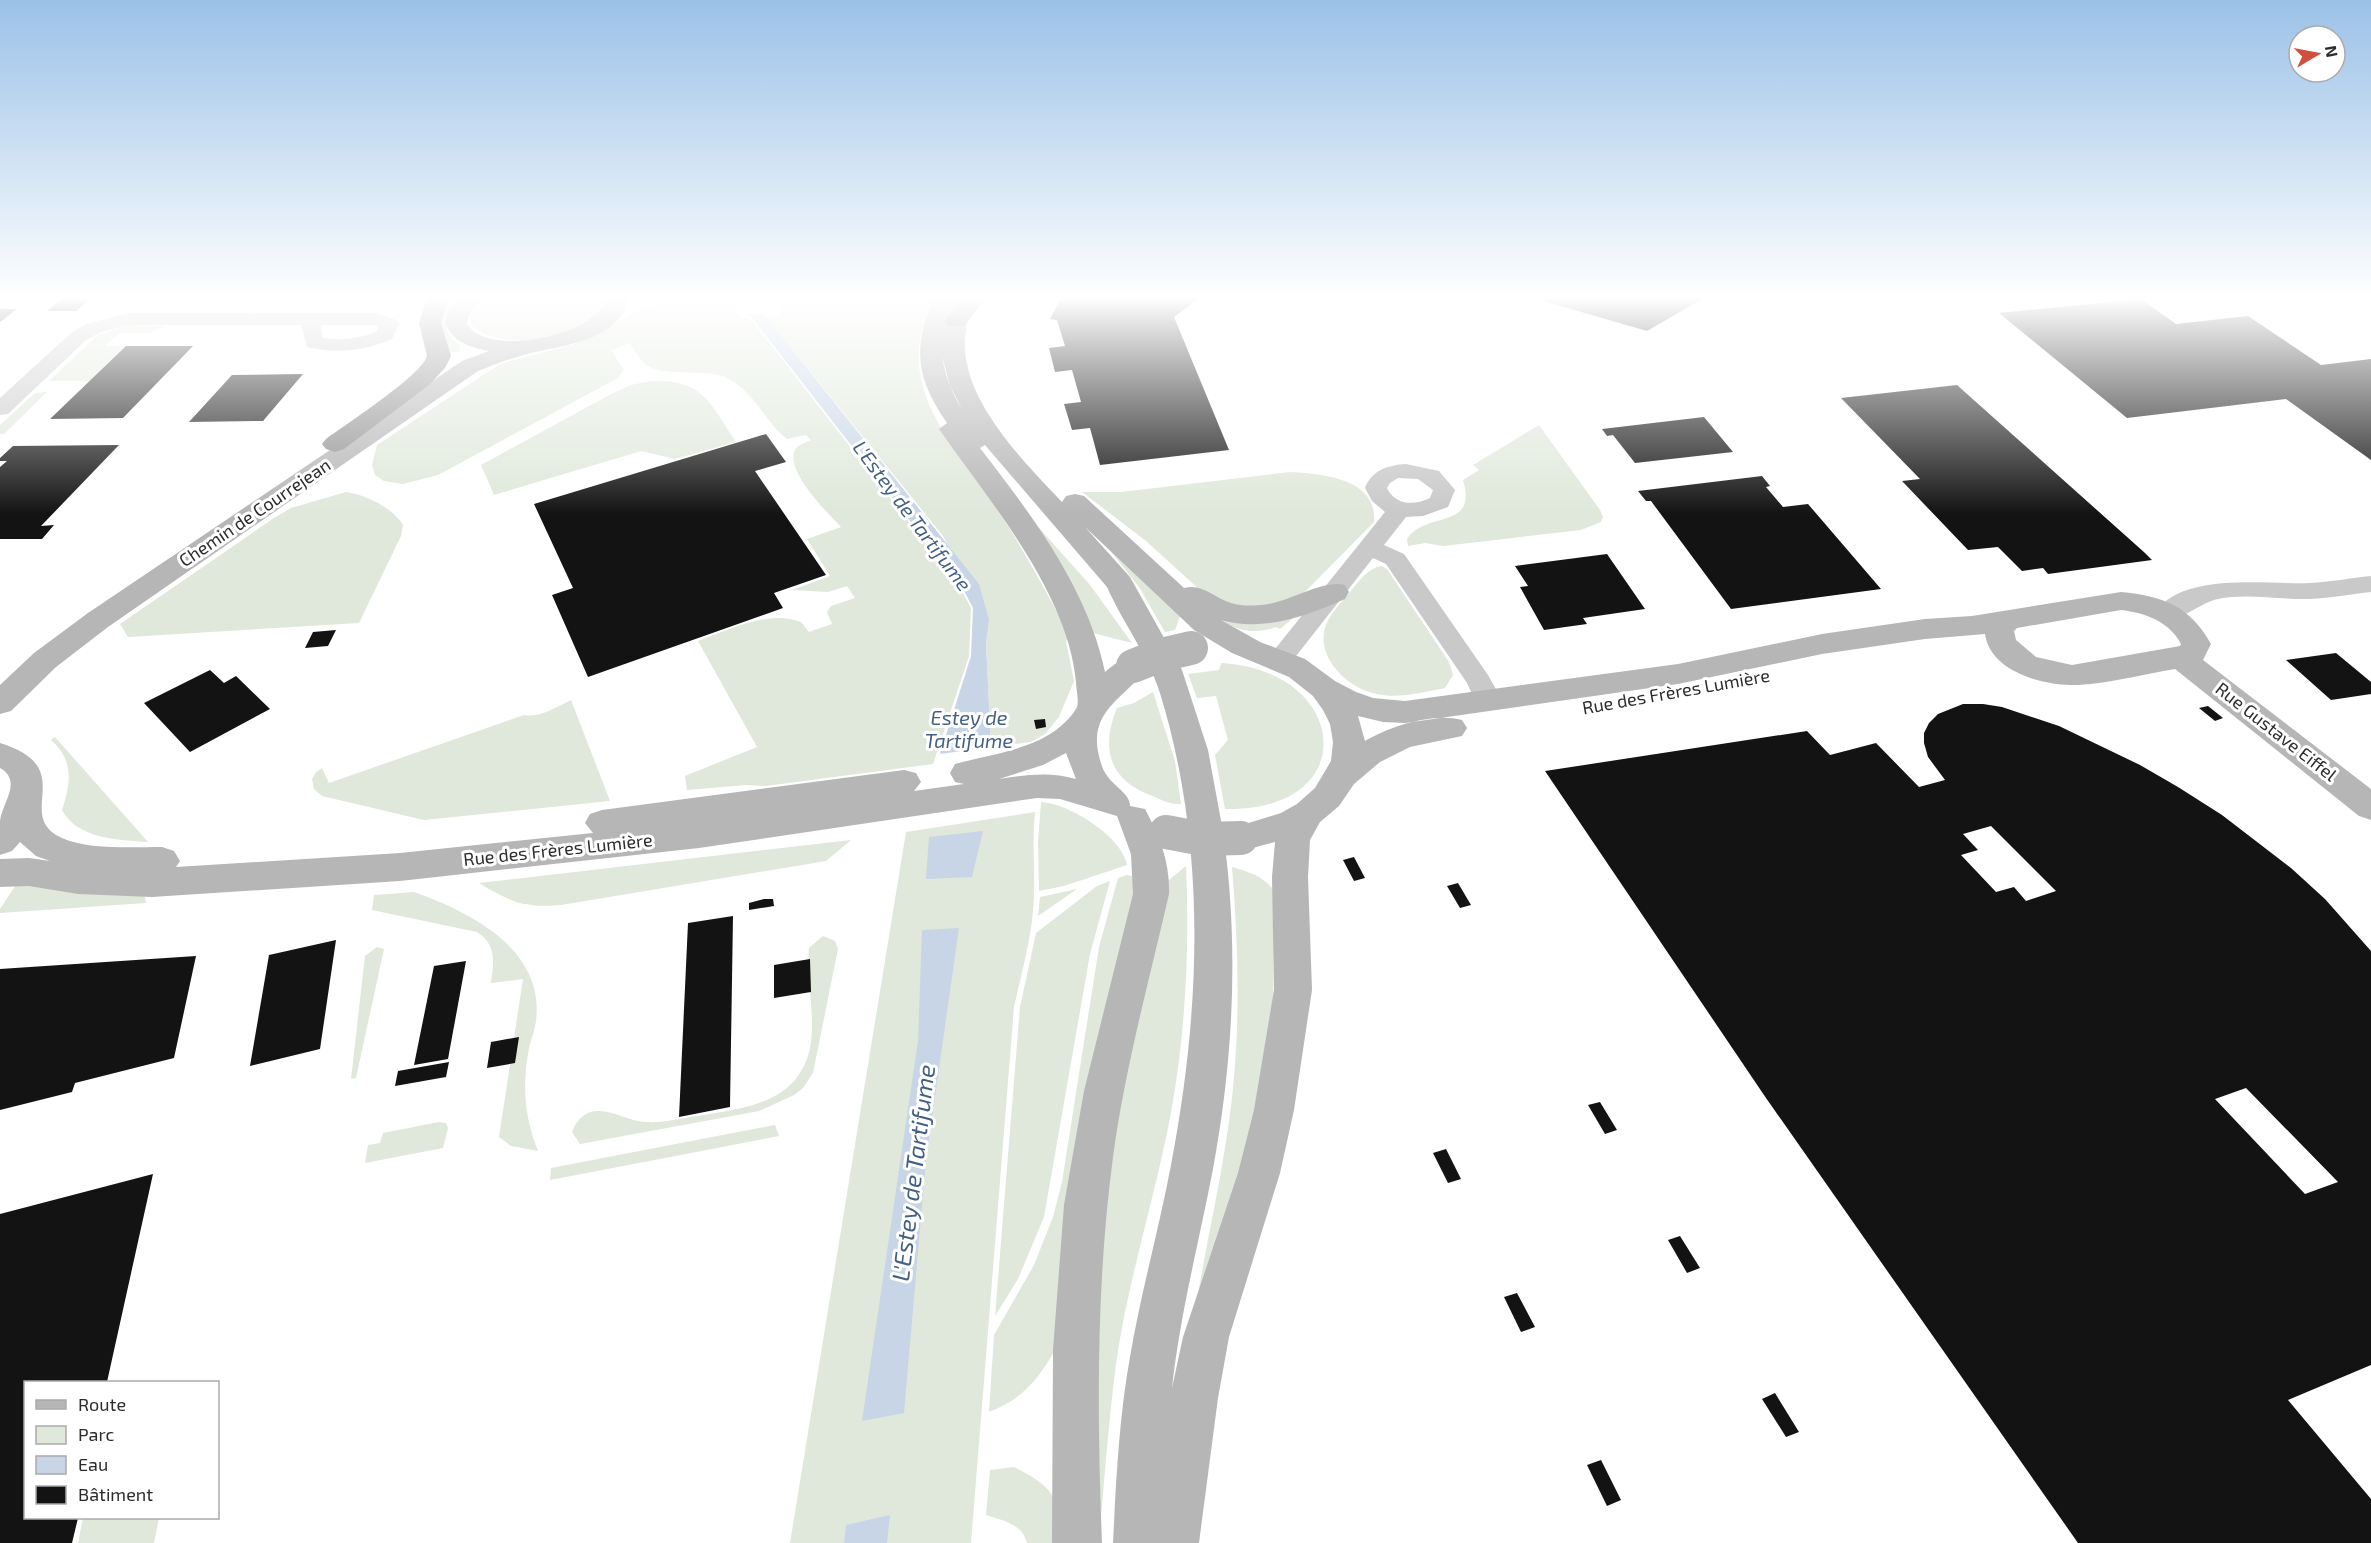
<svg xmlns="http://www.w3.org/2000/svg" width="2371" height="1543" font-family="'Exo 2',sans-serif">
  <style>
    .green { fill: #dfe8da }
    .water { fill: #c8d5e6 }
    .building { fill: #131313; fill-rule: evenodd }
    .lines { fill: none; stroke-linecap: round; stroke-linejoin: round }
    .street { fill: #c9c9c9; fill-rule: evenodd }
    .secondary { fill: #b6b6b6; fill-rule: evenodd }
    .highway { fill: #939393; fill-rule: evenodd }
    .secondary-bridge { stroke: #b6b6b6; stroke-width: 34 }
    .labels { text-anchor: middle; stroke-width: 6; stroke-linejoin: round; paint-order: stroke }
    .street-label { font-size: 18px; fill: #2c2c2c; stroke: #fff }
    .water-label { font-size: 20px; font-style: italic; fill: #435f84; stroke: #fff }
    .near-water-label { font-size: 24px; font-style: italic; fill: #435f84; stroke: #fff }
  </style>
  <rect width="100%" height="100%" fill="#fff"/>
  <g class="green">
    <path d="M 447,298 L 462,298 C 441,312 440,330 460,346 L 459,352 L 449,352 C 441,331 438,319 447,298 Z"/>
    <path d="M 486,298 L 605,298 L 605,299 C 590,341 502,354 471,325 L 471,314 Z"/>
    <path d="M 706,298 L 731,298 L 740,318 L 750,318 L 961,589 L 971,608 L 969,656 L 933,764 L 766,786 L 746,785 L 687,790 L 685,776 L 757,747 L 698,641 C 730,630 767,609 801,622 L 809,632 L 832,624 L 827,612 L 831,606 L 855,598 L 847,586 L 828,592 L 792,590 L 830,576 L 807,539 L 841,527 C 828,513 778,465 798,446 C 801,444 808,442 811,440 L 806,435 L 787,439 C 764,421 755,391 725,377 C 703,368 665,378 647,365 C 640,361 635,350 630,343 L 611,350 L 624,370 L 618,378 L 438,475 L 403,484 L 384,481 L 375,475 L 372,465 L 377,445 L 500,364 L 575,344 L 600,333 L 637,310 L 661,302 Z"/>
    <path d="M 771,298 L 935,298 C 887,388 956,443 1000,514 C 1026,553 1048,596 1071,637 L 1066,641 L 1074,681 L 1059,717 L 1045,734 L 1031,742 L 991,747 L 986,644 L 989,620 L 943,536 L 766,317 L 780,316 L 783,305 Z"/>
    <path d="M 128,325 L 165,326 L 150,333 L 120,333 L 105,346 L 125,346 L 90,381 L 49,381 L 98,335 Z"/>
    <path d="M 651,381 C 704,379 709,402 736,442 L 675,459 L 641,451 L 494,495 L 481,465 L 613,393 L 631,385 Z"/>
    <path d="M 47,392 L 4,434 L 0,434 L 0,425 L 35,393 Z"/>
    <path d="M 1539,425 L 1600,510 L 1603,517 L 1601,522 L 1581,530 L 1443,546 L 1425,543 L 1408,546 L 1407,539 C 1426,510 1478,531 1463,480 L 1479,470 L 1473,465 Z"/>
    <path d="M 1290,472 C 1322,474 1378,478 1374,522 L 1301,596 L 1254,610 L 1210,599 L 1146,541 L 1082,492 L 1121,492 Z"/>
    <path d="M 346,492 C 366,495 393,508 403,525 L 401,536 L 359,623 L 128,637 L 120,624 L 274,518 L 291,508 Z"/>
    <path d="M 1032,520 L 1090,585 L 1132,643 L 1093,633 Z"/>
    <path d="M 1094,530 L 1181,614 L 1175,630 L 1165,632 L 1139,587 Z"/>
    <path d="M 1381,566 L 1387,569 L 1449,662 L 1453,675 L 1445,688 C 1424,692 1398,699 1377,694 C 1344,688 1309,650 1330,617 C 1335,608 1344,600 1350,592 C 1359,581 1367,569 1381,566 Z"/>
    <path d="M 1297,615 L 1280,629 L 1276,627 C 1254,635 1237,631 1217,618 Z"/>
    <path d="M 1221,663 C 1350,670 1364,812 1225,809 L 1215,755 L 1228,740 L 1216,696 L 1197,698 L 1188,674 L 1219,670 Z"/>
    <path d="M 1153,692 L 1175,761 L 1181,804 C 1170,805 1160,799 1150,795 C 1108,779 1101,747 1117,708 L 1134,703 Z"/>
    <path d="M 571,700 L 610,801 L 424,820 L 322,796 L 314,789 L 312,779 L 316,772 L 322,768 L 329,783 L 524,715 C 540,718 557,707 571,700 Z"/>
    <path d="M 55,737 L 148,842 C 119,840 77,839 62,810 C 71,783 74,760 51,740 Z"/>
    <path d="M 1041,802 C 1070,804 1121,836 1127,865 L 1064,886 L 1039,891 L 1038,842 Z"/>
    <path d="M 1035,812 C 1032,841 1035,868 1034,896 C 1033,933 1022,971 1014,1007 L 971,1543 L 790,1543 L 906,832 Z"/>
    <path d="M 851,840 L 826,861 L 561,905 C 525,908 510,902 479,883 Z"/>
    <path d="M 1186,866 C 1190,954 1185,1046 1167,1133 C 1151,1210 1127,1286 1116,1364 C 1109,1418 1105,1473 1100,1527 L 1096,1216 L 1163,885 Z"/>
    <path d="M 1232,867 C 1249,872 1264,876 1274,891 L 1273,1022 L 1266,1086 L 1192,1332 C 1202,1262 1219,1192 1229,1122 C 1241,1037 1239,952 1232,867 Z"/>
    <path d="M 1127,875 L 1141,878 L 1054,1352 C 1037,1381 1021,1400 989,1412 L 994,1335 L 1034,1265 L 1053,1217 L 1062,1182 L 1099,947 L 1118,878 Z"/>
    <path d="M 1110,881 L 1090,954 L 1044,1217 L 1018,1279 L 995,1316 L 1020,1007 L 1036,933 L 1097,886 Z"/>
    <path d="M 18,882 L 144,892 L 146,903 L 0,913 L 0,909 Z"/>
    <path d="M 1077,889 L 1038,916 L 1040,897 Z"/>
    <path d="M 414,892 C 470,912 545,949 536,1021 C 535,1030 531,1039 529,1048 C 522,1086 524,1115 538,1151 L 511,1146 L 499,1137 L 523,979 L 491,983 C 494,962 497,945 477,932 L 372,910 L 374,895 Z"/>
    <path d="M 823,936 L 835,941 L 838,949 L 813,1073 L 803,1088 L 794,1095 L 759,1111 L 580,1144 L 572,1132 C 576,1121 585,1110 599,1111 C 615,1111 630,1122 647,1122 C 664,1123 681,1118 697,1116 C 736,1109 785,1106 804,1066 C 821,1031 805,986 809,948 Z"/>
    <path d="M 377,947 L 384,949 L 356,1078 L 351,1079 L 365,956 Z"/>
    <path d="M 439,1122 L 446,1123 L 448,1128 L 443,1148 L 365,1163 L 368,1145 L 380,1143 L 383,1133 Z"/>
    <path d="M 775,1125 L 779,1136 L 550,1180 L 551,1168 Z"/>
    <path d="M 1014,1467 C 1056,1488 1058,1498 1065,1543 L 1027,1543 C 1022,1523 1003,1521 986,1515 L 990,1470 Z"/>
    <path d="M 83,1518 L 159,1518 L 154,1543 L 78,1543 Z"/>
  </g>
  <g class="water">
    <path d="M 763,313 L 979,584 L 989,620 L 986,644 L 991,747 L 940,754 L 971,656 L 973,608 L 963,589 L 749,314 Z"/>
    <path d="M 983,831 L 972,877 L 926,879 L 929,837 Z"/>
    <path d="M 959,928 L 926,1160 L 904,1413 L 862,1421 L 918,1041 L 922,930 Z"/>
    <path d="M 890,1515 L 887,1543 L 844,1543 L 846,1525 Z"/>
  </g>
  <g class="building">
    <path d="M 63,298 L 92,298 L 76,311 L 47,311 Z"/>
    <path d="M 1061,298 L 1199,298 L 1174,317 L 1229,450 L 1100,465 L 1090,428 L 1072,430 L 1064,404 L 1081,402 L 1072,370 L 1055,372 L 1049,348 L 1065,346 L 1057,320 L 1050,319 Z"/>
    <path d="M 1533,298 L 1704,298 L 1647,331 Z"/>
    <path d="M 2141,299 L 2176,324 L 2248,316 L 2321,365 L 2371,359 L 2371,460 L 2286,399 L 2127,418 L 1999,313 Z"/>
    <path d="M 0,309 L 17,309 L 0,322 Z"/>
    <path d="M 126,346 L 193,346 L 123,418 L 50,419 Z"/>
    <path d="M 303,374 L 263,421 L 189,422 L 232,375 Z"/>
    <path d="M 1957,385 L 2145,553 L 2152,560 L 2048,574 L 2043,568 L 2022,571 L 1998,547 L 1968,550 L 1902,481 L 1920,479 L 1841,398 Z"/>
    <path d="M 1704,417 L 1733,452 L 1635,463 L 1613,435 L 1607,436 L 1602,429 Z"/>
    <path d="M 766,434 L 786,462 L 755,471 L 826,575 L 774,593 L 783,608 L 588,677 L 552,595 L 573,588 L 534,504 Z"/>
    <path d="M 119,445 L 41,526 L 54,525 L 42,539 L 0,539 L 0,467 L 7,461 L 0,461 L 0,458 L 13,446 Z"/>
    <path d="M 1762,476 L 1770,486 L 1766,487 L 1783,507 L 1808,504 L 1881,589 L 1731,609 L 1651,501 L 1646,501 L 1638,491 Z"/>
    <path d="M 1607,554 L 1645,609 L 1583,618 L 1587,624 L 1544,630 L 1520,587 L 1528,586 L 1515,566 Z"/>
    <path d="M 336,630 L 328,646 L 305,648 L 313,632 Z"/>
    <path d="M 2336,653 L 2371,682 L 2371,694 L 2331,700 L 2286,660 Z"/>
    <path d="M 210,670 L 224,683 L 236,676 L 270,709 L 190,752 L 144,703 Z"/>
    <path d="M 1963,704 L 1983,704 L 2002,707 L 2059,726 L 2140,765 L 2178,787 L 2222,815 L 2291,868 L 2325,899 L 2371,951 L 2371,1365 L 2288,1400 L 2371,1499 L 2371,1543 L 2078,1543 L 1766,1098 L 1545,771 L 1807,731 L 1830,755 L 1876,743 L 1919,787 L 1945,780 L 1928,757 L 1924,743 L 1924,733 L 1929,723 L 1938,714 ZM 1991,826 L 2056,891 L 2026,901 L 2014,887 L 1996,892 L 1961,855 L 1978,850 L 1963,834 ZM 2246,1088 L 2338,1182 L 2305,1194 L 2215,1099 Z"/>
    <path d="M 2208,706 L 2223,718 L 2215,721 L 2199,708 Z"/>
    <path d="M 1045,719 L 1046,727 L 1036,729 L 1034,720 Z"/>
    <path d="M 1354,857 L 1365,878 L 1354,881 L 1343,860 Z"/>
    <path d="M 1458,883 L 1471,905 L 1460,908 L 1447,886 Z"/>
    <path d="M 764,899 L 773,899 L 774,906 L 749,910 L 749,903 Z"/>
    <path d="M 733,916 L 730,1107 L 679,1117 L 688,923 Z"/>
    <path d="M 336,940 L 320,1049 L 250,1066 L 269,955 Z"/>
    <path d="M 196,956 L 174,1058 L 75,1083 L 72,1092 L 0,1110 L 0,969 Z"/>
    <path d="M 810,959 L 811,992 L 774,998 L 774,965 Z"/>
    <path d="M 466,961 L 448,1059 L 414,1065 L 434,966 Z"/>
    <path d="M 519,1037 L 515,1063 L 487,1068 L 491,1042 Z"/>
    <path d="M 449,1062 L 446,1077 L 395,1086 L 398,1071 Z"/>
    <path d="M 1600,1102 L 1617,1130 L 1605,1134 L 1588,1105 Z"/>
    <path d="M 1446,1149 L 1461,1179 L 1448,1183 L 1433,1153 Z"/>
    <path d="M 153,1174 L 107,1382 L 26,1382 L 26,1518 L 78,1518 L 72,1543 L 0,1543 L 0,1214 Z"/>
    <path d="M 1680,1236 L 1700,1268 L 1687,1273 L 1668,1240 Z"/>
    <path d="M 1517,1293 L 1535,1327 L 1521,1332 L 1504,1297 Z"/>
    <path d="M 1775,1393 L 1799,1432 L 1786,1437 L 1762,1399 Z"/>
    <path d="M 1601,1460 L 1621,1500 L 1607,1506 L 1587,1465 Z"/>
  </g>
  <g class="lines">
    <g class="street">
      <path d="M 127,313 L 376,313 L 396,320 L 399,324 L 392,339 C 365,351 336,354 307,347 L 301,325 L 128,325 L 101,332 L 86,340 L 8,414 L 0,415 L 0,398 L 72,332 L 87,324 ZM 321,325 L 374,325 L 378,327 L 376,332 C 359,339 342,340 323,338 Z"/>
      <path d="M 1406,464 L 1439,471 L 1455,490 L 1448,507 L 1423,516 L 1406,517 L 1384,545 L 1404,554 L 1488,675 L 1502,700 L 1498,707 L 1488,709 L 1478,707 L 1467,683 L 1386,564 L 1373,558 L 1289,665 L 1280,668 L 1271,665 L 1267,659 L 1385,512 L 1372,501 L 1365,488 C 1372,470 1388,465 1406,464 ZM 1398,478 L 1418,479 L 1433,490 L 1430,498 C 1414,506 1395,505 1387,488 L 1390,483 Z"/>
      <path d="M 2371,576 L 2371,592 C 2351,594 2331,598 2311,599 C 2282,600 2246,593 2218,599 C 2198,603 2180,624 2159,619 L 2155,613 C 2182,571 2268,585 2310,583 C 2331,582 2351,578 2371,576 Z"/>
    </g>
    <g class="secondary">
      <path d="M 460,298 L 483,298 L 470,313 L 467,323 C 484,359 599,336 606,298 L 628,298 C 622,341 559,346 527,354 C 511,358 494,365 478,371 L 108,627 L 56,667 L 11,711 L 0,714 L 0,685 L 34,653 L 88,613 L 462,361 L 489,351 C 469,347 453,342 445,323 L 448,311 Z"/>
      <path d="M 934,298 L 973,298 C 969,314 964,331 965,348 C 967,405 1025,463 1062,502 L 1066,496 L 1075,494 L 1084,496 L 1184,588 C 1203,583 1214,598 1231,603 C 1241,606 1250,606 1260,605 C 1288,604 1321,579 1345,585 L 1349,592 L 1345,599 C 1306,616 1264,632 1221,620 L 1260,642 L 1305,659 L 1335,681 L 1356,692 L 1373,698 L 1405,701 L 1678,664 L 1822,634 L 1925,619 L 1972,616 L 2121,592 C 2163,596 2190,606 2211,644 L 2203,660 L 2371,789 L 2371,820 L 2359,816 L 2175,669 C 2145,674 2098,686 2070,685 C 2038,684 1990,670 1985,634 L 1925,639 L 1822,654 L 1678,684 L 1405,723 L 1383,722 L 1358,716 L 1365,741 C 1390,726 1434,712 1462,720 L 1467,728 L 1462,736 L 1410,747 L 1380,762 L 1354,784 L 1339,806 L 1320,822 L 1310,840 L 1308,877 L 1312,990 L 1294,1110 L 1280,1173 L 1229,1337 L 1218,1398 L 1199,1543 L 1113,1543 C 1116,1481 1119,1418 1130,1357 C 1141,1292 1159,1229 1171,1165 C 1201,1008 1207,846 1160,693 C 1148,655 1123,623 1107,587 L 985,445 L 980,448 C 1031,514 1088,589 1105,672 C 1119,661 1126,654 1144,659 L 1148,666 C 1130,696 1087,708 1099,756 C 1101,764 1103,771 1108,777 C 1115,787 1130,794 1130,806 L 1145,809 C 1160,837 1170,862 1169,894 C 1149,981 1125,1068 1113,1157 C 1096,1285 1097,1414 1102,1543 L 1052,1543 L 1053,1350 L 1064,1205 L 1084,1091 L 1133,894 L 1131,854 L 1117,816 L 1060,799 L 1037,798 L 699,848 L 400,881 L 152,897 L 78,894 L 29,886 L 0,887 L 0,859 L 29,858 L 50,861 L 36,856 L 20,842 L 12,851 L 0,855 C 0,844 0,832 0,821 C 2,803 23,781 0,768 L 0,743 C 81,768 12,815 62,838 C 88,850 133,847 162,847 L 174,851 L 180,861 L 176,867 L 400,853 L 593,833 L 585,823 L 590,814 L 602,810 L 904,770 L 916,773 L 921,782 L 914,791 L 964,784 L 955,782 L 950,773 L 955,764 C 997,752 1050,749 1076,709 C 1080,703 1076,690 1076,682 C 1068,592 989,501 939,429 L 947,423 C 916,378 912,348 934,298 ZM 942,356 L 950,386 L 962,409 C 951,392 945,375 942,356 ZM 1085,527 L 1194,630 L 1232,653 L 1289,677 L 1313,696 L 1323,710 L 1330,724 L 1333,742 L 1331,761 L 1315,788 L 1297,804 L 1281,813 L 1229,829 L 1224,837 L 1208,750 L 1182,670 L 1130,577 ZM 2121,610 C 2145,613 2169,621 2181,644 L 2180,646 L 2072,665 L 2036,657 L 2016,640 L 2014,631 L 2017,628 ZM 1066,753 L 1076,779 C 1049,771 1026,775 999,779 L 1043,765 ZM 1224,839 L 1229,847 L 1241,851 L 1275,842 L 1272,877 L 1274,990 L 1254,1110 L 1238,1173 L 1183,1337 L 1172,1388 C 1180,1314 1199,1242 1213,1169 C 1233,1061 1239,949 1224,839 Z"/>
    </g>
    <g class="highway">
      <path d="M 427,298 L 449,298 L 441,323 L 451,356 L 445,368 L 429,385 L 344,449 L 335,452 L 326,449 L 322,444 L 326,439 C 346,424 422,375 427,356 L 419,323 Z"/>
      <path d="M 963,298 L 986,298 L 964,326 L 948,326 L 945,321 Z"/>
    </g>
    <g class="secondary-bridge">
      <path d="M 1133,666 L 1161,655 L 1191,648"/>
      <path d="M 1166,832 L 1203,839 L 1241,838"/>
    </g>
  </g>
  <linearGradient id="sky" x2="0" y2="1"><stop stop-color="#9bc1e7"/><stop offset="0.58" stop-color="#fff"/><stop offset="1" stop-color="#fff" stop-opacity="0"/></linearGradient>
  <rect width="2371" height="514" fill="url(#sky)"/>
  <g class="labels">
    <g class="street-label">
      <text transform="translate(255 513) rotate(-34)" y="6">Chemin de Courrejean</text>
      <text transform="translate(1676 692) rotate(-10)" y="6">Rue des Frères Lumière</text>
      <text transform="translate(2276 732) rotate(38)" y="6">Rue Gustave Eiffel</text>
      <text transform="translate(558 850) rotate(-6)" y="6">Rue des Frères Lumière</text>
    </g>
    <g class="water-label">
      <text transform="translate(912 516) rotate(53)" y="7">L'Estey de Tartifume</text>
      <text x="969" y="725">Estey de<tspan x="969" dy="23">Tartifume</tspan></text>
    </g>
    <g class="near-water-label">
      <text transform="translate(914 1173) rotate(-83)" y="8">L'Estey de Tartifume</text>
    </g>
  </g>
  <rect x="24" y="1381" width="195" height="138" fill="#ffffff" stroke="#ababab" stroke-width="1.5"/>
  <rect x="36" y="1400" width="30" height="9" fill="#b6b6b6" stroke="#ababab" stroke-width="1.5"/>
  <text x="78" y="1411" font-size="18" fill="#2c2c2c">Route</text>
  <rect x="36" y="1426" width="30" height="18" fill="#dfe8da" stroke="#ababab" stroke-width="1.5"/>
  <text x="78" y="1441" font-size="18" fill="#2c2c2c">Parc</text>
  <rect x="36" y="1456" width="30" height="18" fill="#c8d5e6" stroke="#ababab" stroke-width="1.5"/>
  <text x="78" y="1471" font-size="18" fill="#2c2c2c">Eau</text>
  <rect x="36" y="1486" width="30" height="18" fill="#131313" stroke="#ababab" stroke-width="1.5"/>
  <text x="78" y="1501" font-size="18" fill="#2c2c2c">Bâtiment</text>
  <g transform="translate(2317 54) rotate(80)"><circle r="28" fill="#ffffff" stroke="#ababab" stroke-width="1.5"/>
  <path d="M0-4.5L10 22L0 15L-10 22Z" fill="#d14f3f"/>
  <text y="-9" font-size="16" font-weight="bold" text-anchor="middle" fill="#2c2c2c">N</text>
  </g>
</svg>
